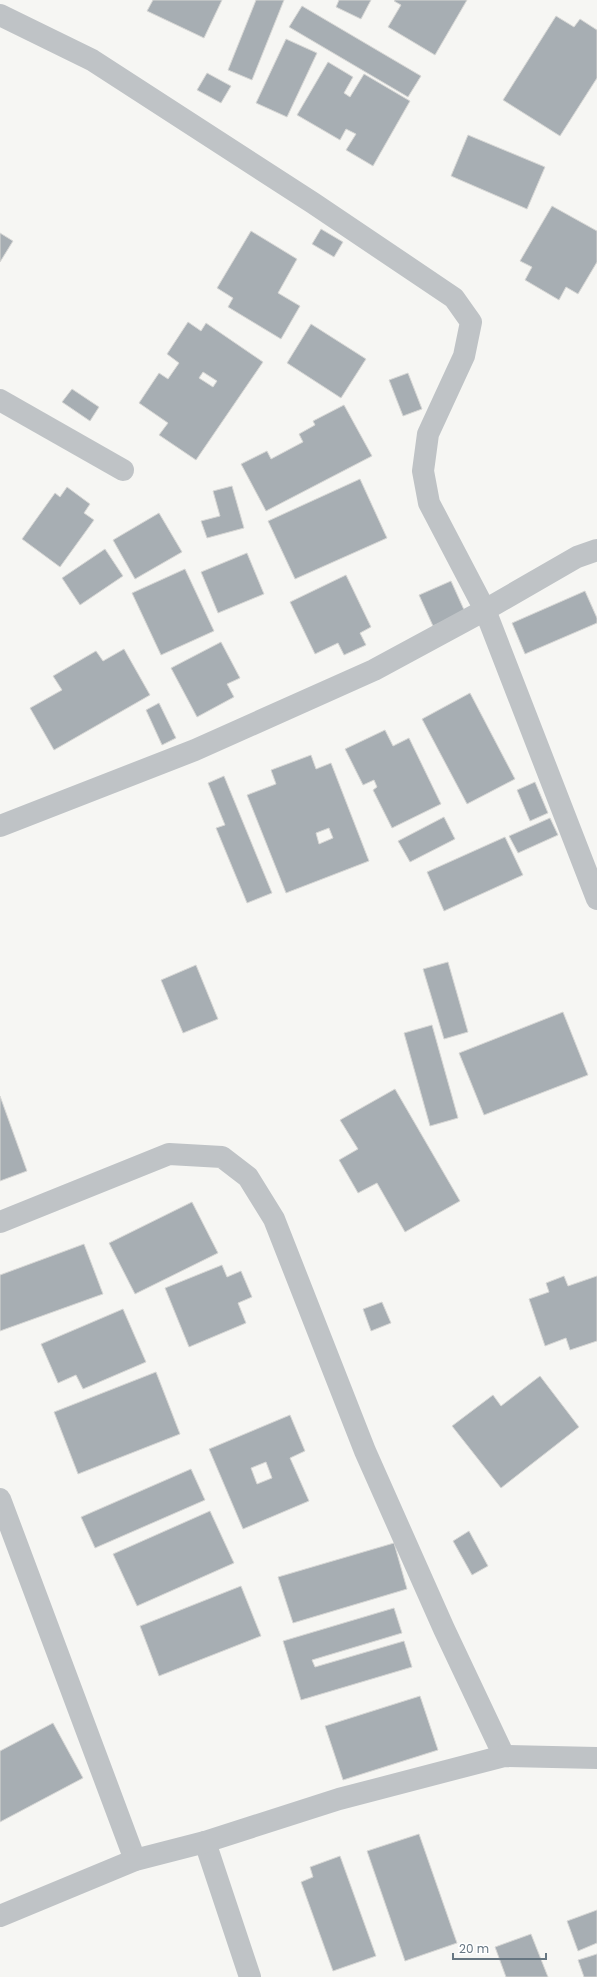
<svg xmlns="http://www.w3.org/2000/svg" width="597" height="1977" font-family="Poppins,sans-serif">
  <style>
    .building { fill: #a7aeb3; stroke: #d7d7d5; fill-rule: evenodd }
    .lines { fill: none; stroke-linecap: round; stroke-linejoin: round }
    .street { stroke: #bfc3c6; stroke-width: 22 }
  </style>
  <rect width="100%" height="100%" fill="#f6f6f3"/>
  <g class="building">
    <path d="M 153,0 L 222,0 L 204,38 L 147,11 Z"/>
    <path d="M 256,0 L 284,0 L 252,80 L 228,70 Z"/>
    <path d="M 339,0 L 371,0 L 361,19 L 336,7 Z"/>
    <path d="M 395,0 L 467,0 L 435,55 L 388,27 L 401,5 L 394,1 Z"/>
    <path d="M 302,6 L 421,76 L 408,97 L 289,27 Z"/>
    <path d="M 556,16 L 574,27 L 580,19 L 597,30 L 597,78 L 560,136 L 503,100 Z"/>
    <path d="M 286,39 L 317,53 L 287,117 L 256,103 Z"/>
    <path d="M 328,62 L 353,77 L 344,93 L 350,97 L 364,74 L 410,101 L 373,166 L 346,150 L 356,134 L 346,129 L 340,140 L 297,115 Z"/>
    <path d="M 207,73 L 231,86 L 221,103 L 197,90 Z"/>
    <path d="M 468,135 L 545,167 L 527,209 L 451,176 Z"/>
    <path d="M 552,206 L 597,231 L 597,262 L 578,294 L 566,287 L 559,300 L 525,280 L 532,267 L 520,261 Z"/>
    <path d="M 321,229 L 343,242 L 334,257 L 312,244 Z"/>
    <path d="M 251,231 L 297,259 L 278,293 L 300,306 L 281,339 L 228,307 L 233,298 L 217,288 Z"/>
    <path d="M 0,233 L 13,241 L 0,262 Z"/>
    <path d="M 188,322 L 201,331 L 206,323 L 263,362 L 196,460 L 159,435 L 168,423 L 139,403 L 159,373 L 168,379 L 179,363 L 167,354 ZM 203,372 L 217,381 L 213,387 L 199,378 Z"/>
    <path d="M 311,324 L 366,359 L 341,398 L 287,363 Z"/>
    <path d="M 408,373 L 422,409 L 403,416 L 389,380 Z"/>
    <path d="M 72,389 L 99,407 L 90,421 L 62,402 Z"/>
    <path d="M 344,405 L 372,456 L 266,511 L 241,464 L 267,451 L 271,459 L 303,442 L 299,434 L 315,425 L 313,421 Z"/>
    <path d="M 360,479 L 387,538 L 295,579 L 268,521 Z"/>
    <path d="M 232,486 L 244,528 L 207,538 L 201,521 L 220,516 L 213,491 Z"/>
    <path d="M 67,487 L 90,504 L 84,513 L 94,520 L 60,567 L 22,539 L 55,493 L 60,497 Z"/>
    <path d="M 159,513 L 182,552 L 135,579 L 113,540 Z"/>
    <path d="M 105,549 L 123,576 L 80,605 L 62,578 Z"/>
    <path d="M 247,553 L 264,594 L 218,613 L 201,572 Z"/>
    <path d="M 185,569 L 214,631 L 161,655 L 132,593 Z"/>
    <path d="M 346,575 L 371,627 L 360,633 L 366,645 L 344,655 L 338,643 L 315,654 L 290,602 Z"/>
    <path d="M 451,581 L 465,612 L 433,626 L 419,595 Z"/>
    <path d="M 585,591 L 597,618 L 597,623 L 525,654 L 512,623 Z"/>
    <path d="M 221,642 L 240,678 L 227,684 L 234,697 L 197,717 L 171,668 Z"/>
    <path d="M 124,649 L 150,695 L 54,750 L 30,708 L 62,690 L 53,676 L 96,651 L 103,661 Z"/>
    <path d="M 470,693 L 515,779 L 467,804 L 422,719 Z"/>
    <path d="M 159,703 L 176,738 L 162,745 L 146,710 Z"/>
    <path d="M 385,730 L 393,746 L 409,738 L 441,804 L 392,828 L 373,790 L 377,787 L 374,780 L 363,785 L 345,749 Z"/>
    <path d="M 311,755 L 316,769 L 331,763 L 369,861 L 286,893 L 247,795 L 276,784 L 271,770 ZM 329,828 L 333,838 L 319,844 L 316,833 Z"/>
    <path d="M 224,776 L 272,893 L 247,903 L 216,828 L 225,825 L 208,783 Z"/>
    <path d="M 535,782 L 548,813 L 530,821 L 517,790 Z"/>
    <path d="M 444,817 L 455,839 L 410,862 L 398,841 Z"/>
    <path d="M 550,818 L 558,835 L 518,853 L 509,836 Z"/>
    <path d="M 505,837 L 523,875 L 444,911 L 427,872 Z"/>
    <path d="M 448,962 L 468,1032 L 444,1039 L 423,969 Z"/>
    <path d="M 196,965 L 218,1019 L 183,1033 L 161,980 Z"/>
    <path d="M 563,1012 L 588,1075 L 484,1115 L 459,1053 Z"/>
    <path d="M 432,1025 L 458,1118 L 430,1126 L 404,1033 Z"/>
    <path d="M 395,1089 L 460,1201 L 405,1232 L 377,1183 L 358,1193 L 339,1160 L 358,1149 L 340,1120 Z"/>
    <path d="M 0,1096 L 27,1171 L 0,1181 Z"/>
    <path d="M 192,1202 L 218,1253 L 135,1294 L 109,1243 Z"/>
    <path d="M 84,1244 L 103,1294 L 0,1331 L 0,1275 Z"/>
    <path d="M 222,1265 L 227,1277 L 241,1271 L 252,1297 L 238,1303 L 246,1323 L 189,1347 L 165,1288 Z"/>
    <path d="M 564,1276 L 568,1286 L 597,1276 L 597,1341 L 570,1350 L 566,1338 L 545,1346 L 529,1299 L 549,1292 L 546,1283 Z"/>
    <path d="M 382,1302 L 391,1323 L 371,1331 L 363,1309 Z"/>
    <path d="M 123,1309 L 146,1362 L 83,1389 L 76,1375 L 58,1383 L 41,1344 Z"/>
    <path d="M 156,1372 L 180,1434 L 78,1474 L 54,1412 Z"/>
    <path d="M 540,1376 L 579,1427 L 501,1488 L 452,1426 L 493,1395 L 501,1406 Z"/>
    <path d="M 290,1415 L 305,1451 L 290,1458 L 309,1501 L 243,1529 L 209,1449 ZM 266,1462 L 272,1478 L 257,1484 L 251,1468 Z"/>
    <path d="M 191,1469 L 205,1500 L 95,1548 L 81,1517 Z"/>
    <path d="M 210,1511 L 234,1563 L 137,1606 L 113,1554 Z"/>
    <path d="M 469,1531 L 488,1566 L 472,1575 L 453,1541 Z"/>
    <path d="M 394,1543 L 407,1589 L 293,1623 L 278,1577 Z"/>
    <path d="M 241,1586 L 261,1636 L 159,1676 L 140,1626 Z"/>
    <path d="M 394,1608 L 402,1633 L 312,1660 L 315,1667 L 404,1641 L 412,1667 L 301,1700 L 283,1641 Z"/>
    <path d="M 420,1696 L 438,1750 L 343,1780 L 325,1726 Z"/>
    <path d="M 53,1723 L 83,1778 L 0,1822 L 0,1751 Z"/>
    <path d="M 419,1834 L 457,1943 L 405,1961 L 367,1851 Z"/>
    <path d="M 340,1856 L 376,1956 L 333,1971 L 301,1882 L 313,1877 L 310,1867 Z"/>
    <path d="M 597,1910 L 597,1943 L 578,1951 L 567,1921 Z"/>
    <path d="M 531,1934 L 548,1977 L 506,1977 L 495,1947 Z"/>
    <path d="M 597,1954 L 597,1977 L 584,1977 L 578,1960 Z"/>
  </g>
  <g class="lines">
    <g class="street">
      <path d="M 0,15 L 92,60 L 313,203 L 454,298 L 471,322 L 464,356 L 428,434 L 423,471 L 429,503 L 485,610 L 597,899"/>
      <path d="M 0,400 L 123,470"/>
      <path d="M 0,826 L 195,750 L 374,670 L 485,610 L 577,557 L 597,550"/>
      <path d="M 0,1222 L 169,1154 L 222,1157 L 248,1177 L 274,1219 L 365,1451 L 444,1629 L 504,1756"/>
      <path d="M 0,1499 L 135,1860"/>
      <path d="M 205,1842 L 250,1977"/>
      <path d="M 0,1916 L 135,1860 L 205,1842 L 339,1799 L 504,1756 L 597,1758"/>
    </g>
  </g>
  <path d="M453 1953v6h93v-6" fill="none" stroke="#677782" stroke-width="2"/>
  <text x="459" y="1953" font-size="12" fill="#677782" stroke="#ffffff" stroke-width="3" paint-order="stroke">20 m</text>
</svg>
